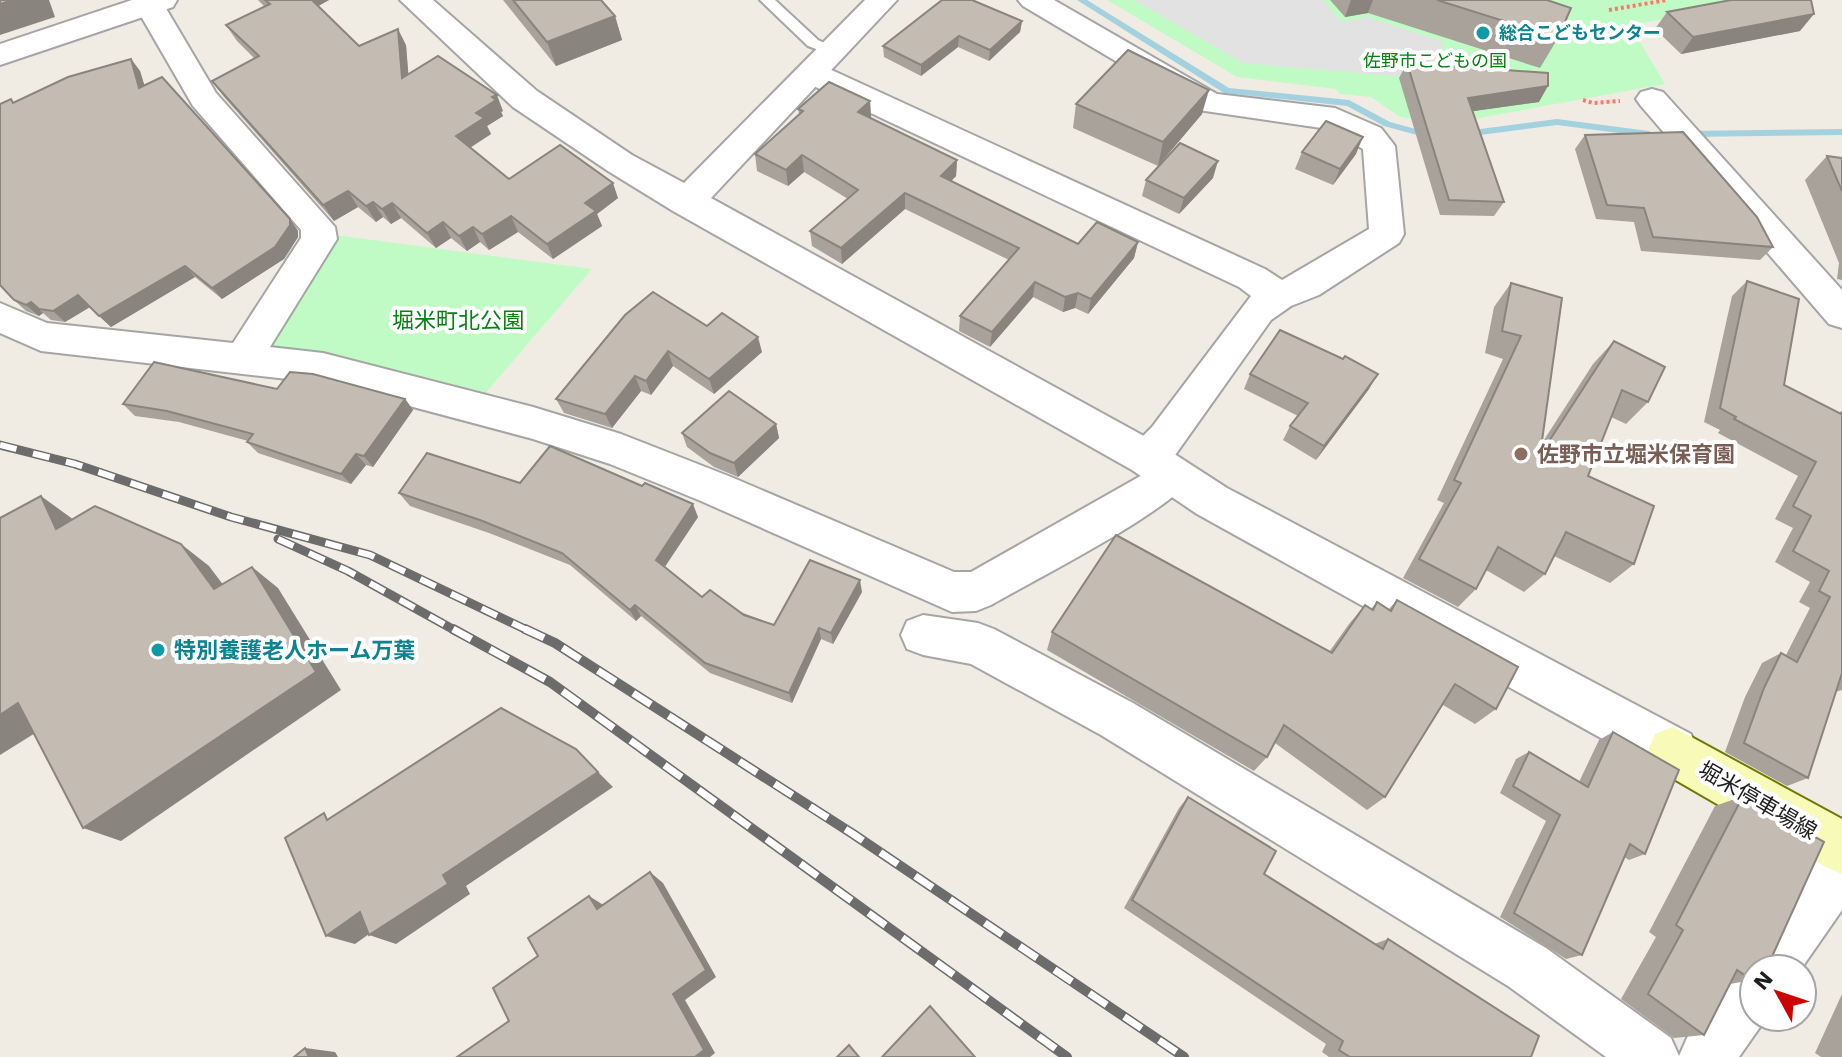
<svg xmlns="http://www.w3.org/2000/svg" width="1842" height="1057" font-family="'Work Sans','Noto Sans JP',sans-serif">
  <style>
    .park { fill: #c0fbc5 }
    .parking { fill: #e2e2e2 }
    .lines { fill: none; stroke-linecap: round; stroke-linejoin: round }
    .stream { fill: #a3d1df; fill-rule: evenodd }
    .service-casing { stroke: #a5a5a5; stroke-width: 4 }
    .minor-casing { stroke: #a5a5a5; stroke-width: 4 }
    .tertiary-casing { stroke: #a5a5a5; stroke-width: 4 }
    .secondary-casing { stroke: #6b7a01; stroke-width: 4 }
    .path { stroke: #fe7867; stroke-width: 4; stroke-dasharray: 3 3; stroke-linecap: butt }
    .service { fill: #fff; fill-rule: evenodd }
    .minor { fill: #fff; fill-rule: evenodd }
    .tertiary { fill: #fff; fill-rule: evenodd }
    .secondary { fill: #f7fbb7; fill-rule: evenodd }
    .rail-far1-casing { stroke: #6c6c6c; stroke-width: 9 }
    .rail-casing { stroke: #6c6c6c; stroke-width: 10 }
    .rail-far1 { stroke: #fff; stroke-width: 6; stroke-dasharray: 17; stroke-linecap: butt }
    .rail { stroke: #fff; stroke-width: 7; stroke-dasharray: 21; stroke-linecap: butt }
    .wall { fill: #a9a29a }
    .shaded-wall { fill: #89847d }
    .building { fill: #c4bcb3; stroke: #89847d; stroke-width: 2 }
    .culture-dot { fill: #0f9aa8; stroke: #fff; stroke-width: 3 }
    .education-dot { fill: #8d6e63; stroke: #fff; stroke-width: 3 }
    .labels { text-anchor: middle; stroke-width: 8; stroke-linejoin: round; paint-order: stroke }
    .far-culture-label { font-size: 18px; font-weight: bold; fill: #0d838f; stroke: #fff; text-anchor: start }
    .far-park-label { font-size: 18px; fill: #088114; stroke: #fff }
    .park-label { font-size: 22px; fill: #088114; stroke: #fff }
    .education-label { font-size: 22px; font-weight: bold; fill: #785e54; stroke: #fff; text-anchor: start }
    .culture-label { font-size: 22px; font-weight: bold; fill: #0d838f; stroke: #fff; text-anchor: start }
    .street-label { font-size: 22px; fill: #1e1e1e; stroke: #fff }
  </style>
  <rect width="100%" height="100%" fill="#f0ece4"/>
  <g class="park">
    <path d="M 1107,0 L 1776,0 L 1630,25 L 1665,84 L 1447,124 L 1400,117 L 1371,97 L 1340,94 L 1336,89 L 1237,77 Z"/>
    <path d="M 335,235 L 592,269 L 483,396 L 259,352 Z"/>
  </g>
  <path class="parking" d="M 1134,0 L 1323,0 L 1341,22 L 1366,17 L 1442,41 L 1450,81 L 1243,63 Z"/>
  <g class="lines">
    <g class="stream">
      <path d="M 1077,0 L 1087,0 L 1229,88 L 1349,100 L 1390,122 L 1434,134 L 1436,136 L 1431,139 L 1384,126 L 1347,106 L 1224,93 Z"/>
      <path d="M 1557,119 L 1649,131 L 1654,134 L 1649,137 L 1557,125 L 1465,137 L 1460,134 L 1465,131 Z"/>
      <path d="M 1842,129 L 1842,135 L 1688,137 L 1683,134 L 1688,131 Z"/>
    </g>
    <defs>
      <path id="service" d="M 760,0 L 775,0 L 818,40 L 842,51 L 835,56 L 808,46 Z"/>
      <g id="minor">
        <path d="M 137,0 L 161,0 L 216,93 L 335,227 L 337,239 L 270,347 L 323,353 L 533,407 L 621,434 L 731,477 L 954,572 L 971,572 L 1144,474 L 1133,470 L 1127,458 L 1133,446 L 1152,427 L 1251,296 L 1239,287 L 803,81 L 798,74 L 803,67 L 814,64 L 825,67 L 1265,269 L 1282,280 L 1369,229 L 1363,149 L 1328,129 L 1198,110 L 1023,6 L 1018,0 L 1054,0 L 1217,94 L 1335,108 L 1381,128 L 1395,146 L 1404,234 L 1399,243 L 1319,295 L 1291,306 L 1271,320 L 1173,458 L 1187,463 L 1193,475 C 1176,509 1032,581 991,605 L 976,611 L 952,612 L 701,501 L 610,464 L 533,439 L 323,383 L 41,351 L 0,333 L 0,303 L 47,323 L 233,343 L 301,238 L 301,230 L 193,106 L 134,4 Z"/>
        <path d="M 1652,89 L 1663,92 L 1842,290 L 1842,328 L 1829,324 L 1641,106 L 1636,99 L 1641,92 Z"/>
        <path d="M 923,615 L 978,623 L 994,629 L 1133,703 L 1546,948 L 1671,1038 L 1679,1056 L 1687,1038 L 1735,971 L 1743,968 L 1750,950 L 1824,849 L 1842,842 L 1842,910 L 1801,969 L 1754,969 L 1754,1017 L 1767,1017 L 1739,1057 L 1606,1057 L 1508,986 L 1101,735 L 971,664 L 923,655 L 907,649 L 901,635 L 907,621 Z"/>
      </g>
      <g id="tertiary">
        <path d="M 132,0 L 177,0 L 173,7 L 0,65 L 0,44 Z"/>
        <path d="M 400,0 L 433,0 L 537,91 L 632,155 L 684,183 L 865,0 L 897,0 L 711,198 L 1162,446 L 1227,488 L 1691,734 L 1698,751 L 1691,768 L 1673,775 L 1655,768 L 1197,514 L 1132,470 L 673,211 L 608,171 L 513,107 Z"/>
      </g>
      <path id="secondary" d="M 1673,727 L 1842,819 L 1842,874 L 1824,866 L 1655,768 L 1648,751 L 1655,734 Z"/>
    </defs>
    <use href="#service" class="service-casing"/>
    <use href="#minor" class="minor-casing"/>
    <use href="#tertiary" class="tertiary-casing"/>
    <use href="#secondary" class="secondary-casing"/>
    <g class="path">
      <path d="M 1609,10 L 1667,0"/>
      <path d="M 1583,100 L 1593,103 L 1620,101"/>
    </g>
    <use href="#service" class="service"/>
    <use href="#minor" class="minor"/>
    <use href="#tertiary" class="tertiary"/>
    <use href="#secondary" class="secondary"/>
    <defs>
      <g id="rail-far1">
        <path d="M 0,445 L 75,464 L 231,517 L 370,555 L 529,631"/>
        <path d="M 278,539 L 348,571 L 456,631"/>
      </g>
      <g id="rail">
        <path d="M 453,629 L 550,682 L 1067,1057"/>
        <path d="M 525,629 L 555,643 L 853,834 L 1184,1057"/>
      </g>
    </defs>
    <use href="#rail-far1" class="rail-far1-casing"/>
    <use href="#rail" class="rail-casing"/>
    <use href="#rail-far1" class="rail-far1"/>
    <use href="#rail" class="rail"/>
  </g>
  <g class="wall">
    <path d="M 258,0 L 329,0 L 318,6 L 359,46 L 406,45 L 408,74 L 503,111 L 501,112 L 503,116 L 487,126 L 491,134 L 470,148 L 509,179 L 618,198 L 597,214 L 602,226 L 553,259 L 518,232 L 489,250 L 480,242 L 467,251 L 451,238 L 436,248 L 401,218 L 391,224 L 383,217 L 376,222 L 358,207 L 334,221 L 224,97 L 212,81 L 255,59 L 237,41 L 226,25 L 265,7 Z"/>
    <path d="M 503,0 L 601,0 L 615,16 L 622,40 L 556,66 Z"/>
    <path d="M 1330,0 L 1547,0 L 1558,38 L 1540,68 L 1368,13 L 1345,17 Z"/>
    <path d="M 1667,12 L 1800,31 L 1681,54 L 1655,29 Z"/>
    <path d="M 1022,21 L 1020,32 L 989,61 L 958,47 L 921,76 L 884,57 L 883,46 Z"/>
    <path d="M 131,59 L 140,71 L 144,85 L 290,219 L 298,231 L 298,237 L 284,259 L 222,299 L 195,277 L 111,327 L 90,307 L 65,322 L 51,320 L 43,313 L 39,316 L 26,311 L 14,300 L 14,102 Z"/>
    <path d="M 1407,63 L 1539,102 L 1473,111 L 1504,202 L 1494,216 L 1440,215 L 1399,78 Z"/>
    <path d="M 870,101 L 871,118 L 957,160 L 956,176 L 951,181 L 1078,244 L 1138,242 L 1134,258 L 1088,314 L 1075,308 L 1063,312 L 1033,297 L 990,347 L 959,331 L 960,316 L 1009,260 L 905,209 L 842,264 L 812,246 L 810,231 L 848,199 L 804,172 L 788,186 L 757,171 L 755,154 L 799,114 L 798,109 Z"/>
    <path d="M 1076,104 L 1202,114 L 1158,166 L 1073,128 Z"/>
    <path d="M 1585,135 L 1773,247 L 1760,260 L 1641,251 L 1634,222 L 1596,219 L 1575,149 Z"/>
    <path d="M 1302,152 L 1356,154 L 1333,185 L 1295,169 Z"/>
    <path d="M 1827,156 L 1842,158 L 1842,280 L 1837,279 L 1839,263 L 1805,180 Z"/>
    <path d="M 1213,178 L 1179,214 L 1142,196 L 1146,180 Z"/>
    <path d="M 1747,281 L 1784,385 L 1839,413 L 1842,411 L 1842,690 L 1835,692 L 1808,778 L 1787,786 L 1725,752 L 1745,697 L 1762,663 L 1781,653 L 1786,655 L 1810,608 L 1799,602 L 1810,582 L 1775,562 L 1793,528 L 1775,519 L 1798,476 L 1718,433 L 1720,430 L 1704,422 L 1732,296 Z"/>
    <path d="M 1511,283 L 1542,443 L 1593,364 L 1614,341 L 1648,402 L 1626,424 L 1611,417 L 1588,476 L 1634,564 L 1610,583 L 1554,556 L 1545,574 L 1524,592 L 1486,570 L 1476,589 L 1458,607 L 1403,578 L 1444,503 L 1437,500 L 1503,359 L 1485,353 L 1494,307 Z"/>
    <path d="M 707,326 L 762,352 L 714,394 L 673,366 L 651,395 L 641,391 L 612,428 L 564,413 L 556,399 Z"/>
    <path d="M 1250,374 L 1369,389 L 1316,460 L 1283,440 L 1290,426 L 1298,416 L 1244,389 Z"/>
    <path d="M 277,389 L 405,399 L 413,410 L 373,467 L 366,465 L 351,484 L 258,453 L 247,442 L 248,441 L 179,422 L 135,416 L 123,404 Z"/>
    <path d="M 776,424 L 779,438 L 738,477 L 714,467 L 687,447 L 682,433 Z"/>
    <path d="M 520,483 L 698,517 L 665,567 L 702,597 L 774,625 L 862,592 L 833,644 L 821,639 L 792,703 L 710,673 L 641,616 L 636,621 L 570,565 L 489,533 L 410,506 L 399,493 Z"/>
    <path d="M 1397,600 L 1496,709 L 1475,724 L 1443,705 L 1385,797 L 1367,810 L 1275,743 L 1267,757 L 1254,771 L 1047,650 L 1052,632 L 1329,652 L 1349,624 L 1365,605 L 1371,609 L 1377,602 L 1389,609 Z"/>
    <path d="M 1613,732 L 1645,854 L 1629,860 L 1624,857 L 1582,955 L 1566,959 L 1500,917 L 1546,821 L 1500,793 L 1516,759 L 1529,752 L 1579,782 L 1599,740 Z"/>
    <path d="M 1743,796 L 1763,964 L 1752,980 L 1730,984 L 1704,1035 L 1674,1038 L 1621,999 L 1656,937 L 1649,932 L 1715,806 Z"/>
    <path d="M 1188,797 L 1264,874 L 1374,944 L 1388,939 L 1531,1057 L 1329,1057 L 1322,1052 L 1326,1044 L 1124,908 L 1179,808 Z"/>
    <path d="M 1842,994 L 1842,1057 L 1821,1057 L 1815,1053 Z"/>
  </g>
  <g class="shaded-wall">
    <path d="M 13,0 L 49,0 L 55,17 L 0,35 L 0,4 Z"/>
    <path d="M 308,0 L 329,0 L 313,9 Z"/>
    <path d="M 1351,0 L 1373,0 L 1368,13 L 1345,17 Z"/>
    <path d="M 1814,14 L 1800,31 L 1681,54 L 1693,37 Z"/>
    <path d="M 615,16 L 622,40 L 556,66 L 547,42 Z"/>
    <path d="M 1022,21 L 1020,32 L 989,61 L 990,50 Z"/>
    <path d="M 398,29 L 406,45 L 410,94 L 402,78 Z"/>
    <path d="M 959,36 L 958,47 L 921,76 L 921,65 Z"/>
    <path d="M 131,59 L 140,71 L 149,100 L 139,88 Z"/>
    <path d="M 1548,86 L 1539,102 L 1460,113 L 1468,98 Z"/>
    <path d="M 1209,90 L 1202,114 L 1158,166 L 1163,142 Z"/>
    <path d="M 497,95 L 503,111 L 501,112 L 503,116 L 487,126 L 491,134 L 463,152 L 456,136 L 476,113 Z"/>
    <path d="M 870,101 L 871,118 L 859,129 L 858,112 Z"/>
    <path d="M 1363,137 L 1356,154 L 1333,185 L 1340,169 Z"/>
    <path d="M 802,155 L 804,172 L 788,186 L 786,170 Z"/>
    <path d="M 957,160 L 956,176 L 940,192 L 941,176 Z"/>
    <path d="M 1218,161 L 1213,178 L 1179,214 L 1184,198 Z"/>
    <path d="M 613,183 L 618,198 L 597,214 L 602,226 L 553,259 L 547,244 L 585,203 Z"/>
    <path d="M 348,191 L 358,207 L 334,221 L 323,205 Z"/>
    <path d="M 905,193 L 905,209 L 842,264 L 841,248 Z"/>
    <path d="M 373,202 L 383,217 L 376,222 L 366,206 Z"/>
    <path d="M 392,203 L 401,218 L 391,224 L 382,209 Z"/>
    <path d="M 511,216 L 518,232 L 489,250 L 482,234 Z"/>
    <path d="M 290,219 L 298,231 L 298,237 L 284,259 L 222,299 L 212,288 Z"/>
    <path d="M 443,222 L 451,238 L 436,248 L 427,233 Z"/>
    <path d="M 473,227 L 480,242 L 467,251 L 459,236 Z"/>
    <path d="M 1138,242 L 1134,258 L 1088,314 L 1091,299 Z"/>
    <path d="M 185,266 L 195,277 L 111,327 L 99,316 Z"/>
    <path d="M 1035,282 L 1033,297 L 990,347 L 992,332 Z"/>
    <path d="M 1078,293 L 1075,308 L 1063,312 L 1065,297 Z"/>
    <path d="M 78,295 L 90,307 L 65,322 L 53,311 Z"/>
    <path d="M 31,302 L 43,313 L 39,316 L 26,305 Z"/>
    <path d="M 758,337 L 762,352 L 714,394 L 709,379 Z"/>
    <path d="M 668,351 L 673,366 L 651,395 L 646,381 Z"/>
    <path d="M 1378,374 L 1369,389 L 1316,460 L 1324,446 Z"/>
    <path d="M 635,376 L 641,391 L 612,428 L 605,414 Z"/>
    <path d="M 405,399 L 413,410 L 373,467 L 364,456 Z"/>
    <path d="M 776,424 L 779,438 L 738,477 L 734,463 Z"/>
    <path d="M 356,454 L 366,465 L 351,484 L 341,474 Z"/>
    <path d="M 41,496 L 74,520 L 56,529 Z"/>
    <path d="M 693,504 L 698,517 L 661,572 L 656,560 Z"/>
    <path d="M 181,544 L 209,566 L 242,610 L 214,589 Z"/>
    <path d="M 252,567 L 278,588 L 341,690 L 121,841 L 83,828 Z"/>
    <path d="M 860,580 L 862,592 L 833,644 L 831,633 Z"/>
    <path d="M 635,605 L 641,616 L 636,621 L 630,610 Z"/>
    <path d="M 819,628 L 821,639 L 792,703 L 789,693 Z"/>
    <path d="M 18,703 L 56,720 L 0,755 L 0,715 Z"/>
    <path d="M 598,772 L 613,787 L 466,886 L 470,894 L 396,944 L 369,935 L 443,875 Z"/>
    <path d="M 650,872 L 663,883 L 716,977 L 685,1000 L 715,1053 L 710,1057 L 695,1057 L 673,994 Z"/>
    <path d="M 589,896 L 605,906 L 597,909 Z"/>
    <path d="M 360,912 L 386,922 L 355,944 L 326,936 Z"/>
    <path d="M 305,1048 L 335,1052 L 338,1057 L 309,1057 Z"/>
  </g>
  <g class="building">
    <path d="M 0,0 L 13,0 L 0,4 Z"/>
    <path d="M 265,0 L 312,0 L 359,46 L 398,29 L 402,78 L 438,56 L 497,95 L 492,97 L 496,100 L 476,113 L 484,118 L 456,136 L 509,179 L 560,145 L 613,183 L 585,203 L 596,211 L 547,244 L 511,216 L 482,234 L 473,227 L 459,236 L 443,222 L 427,233 L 392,203 L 382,209 L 373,202 L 366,206 L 348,191 L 323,205 L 212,81 L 259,56 L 226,25 L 270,4 Z"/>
    <path d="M 513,0 L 601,0 L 615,16 L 547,42 Z"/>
    <path d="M 942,0 L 972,0 L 1022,21 L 990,50 L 959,36 L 921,65 L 883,46 Z"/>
    <path d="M 1437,0 L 1547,0 L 1571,8 L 1558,38 Z"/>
    <path d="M 1731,0 L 1811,0 L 1814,14 L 1693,37 L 1667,12 Z"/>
    <path d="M 1128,50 L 1209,90 L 1163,142 L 1076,104 Z"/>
    <path d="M 131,59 L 139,88 L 162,77 L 290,219 L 290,225 L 275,247 L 212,288 L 185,266 L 99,316 L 78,295 L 53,311 L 39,309 L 31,302 L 26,305 L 14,300 L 0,285 L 0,104 L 11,99 L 13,103 L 68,77 Z"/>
    <path d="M 1407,63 L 1548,73 L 1548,86 L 1468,98 L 1504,202 L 1449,200 Z"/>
    <path d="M 829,82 L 870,101 L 858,112 L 957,160 L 941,176 L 1078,244 L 1097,222 L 1138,242 L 1091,299 L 1078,293 L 1065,297 L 1035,282 L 992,332 L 960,316 L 1019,248 L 905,193 L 841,248 L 810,231 L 858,190 L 802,155 L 786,170 L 755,154 L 803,111 L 798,109 Z"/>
    <path d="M 1326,121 L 1363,137 L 1340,169 L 1302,152 Z"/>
    <path d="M 1683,132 L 1757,217 L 1773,247 L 1653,237 L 1644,208 L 1607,205 L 1585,135 Z"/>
    <path d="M 1180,143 L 1218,161 L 1184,198 L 1146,180 Z"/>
    <path d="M 1827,156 L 1842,158 L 1842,191 Z"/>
    <path d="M 1747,281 L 1799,299 L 1784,385 L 1841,414 L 1842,412 L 1842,673 L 1808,778 L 1744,743 L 1764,688 L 1781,653 L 1797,662 L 1830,597 L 1819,591 L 1829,571 L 1793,551 L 1811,516 L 1793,506 L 1816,462 L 1734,419 L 1736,417 L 1720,408 Z"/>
    <path d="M 1511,283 L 1562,298 L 1540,455 L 1614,341 L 1665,367 L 1648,402 L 1622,390 L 1588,476 L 1654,506 L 1634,564 L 1566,532 L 1545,574 L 1498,547 L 1476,589 L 1419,559 L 1461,483 L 1454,480 L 1521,336 L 1502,331 Z"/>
    <path d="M 653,292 L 707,326 L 722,313 L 758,337 L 709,379 L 668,351 L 646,381 L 635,376 L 605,414 L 556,399 L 625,315 Z"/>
    <path d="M 1280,330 L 1343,359 L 1345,356 L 1378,374 L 1324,446 L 1290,426 L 1308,403 L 1250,374 Z"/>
    <path d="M 154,362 L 277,389 L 290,372 L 313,374 L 405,399 L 364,456 L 356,454 L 341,474 L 247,442 L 253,434 L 167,411 L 123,404 Z"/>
    <path d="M 729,391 L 776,424 L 734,463 L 710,453 L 682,433 Z"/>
    <path d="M 550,446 L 642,486 L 645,483 L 693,504 L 656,560 L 702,597 L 710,590 L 744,615 L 774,625 L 810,560 L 860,580 L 831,633 L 819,628 L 789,693 L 705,663 L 635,605 L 630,610 L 562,553 L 480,520 L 399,493 L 427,453 L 520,483 Z"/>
    <path d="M 41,496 L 56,529 L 95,506 L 181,544 L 214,589 L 252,567 L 316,672 L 83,828 L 18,703 L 0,715 L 0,518 Z"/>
    <path d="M 1116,535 L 1332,653 L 1365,605 L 1373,610 L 1377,602 L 1391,611 L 1397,600 L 1518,667 L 1496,709 L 1455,684 L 1385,797 L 1284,725 L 1267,757 L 1052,632 Z"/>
    <path d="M 501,708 L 576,749 L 598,772 L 443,875 L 448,884 L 369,935 L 360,912 L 326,936 L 285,838 L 324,813 L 327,820 Z"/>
    <path d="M 1613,732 L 1679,770 L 1645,854 L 1630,844 L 1582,955 L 1514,913 L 1560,815 L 1513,786 L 1529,752 L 1588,787 Z"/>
    <path d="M 1743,796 L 1824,842 L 1770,961 L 1763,964 L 1760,969 L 1754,969 L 1754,977 L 1752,980 L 1737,970 L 1704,1035 L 1648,994 L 1683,930 L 1676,925 Z"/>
    <path d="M 1188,797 L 1276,851 L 1264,874 L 1383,949 L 1388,939 L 1539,1036 L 1531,1057 L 1350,1057 L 1339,1050 L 1343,1041 L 1132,900 Z"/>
    <path d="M 650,872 L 706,970 L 673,994 L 704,1050 L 695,1057 L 457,1057 L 509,1021 L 493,988 L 538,956 L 528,938 L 589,896 L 597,909 Z"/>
    <path d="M 930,1006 L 975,1057 L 882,1057 Z"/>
    <path d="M 849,1045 L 859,1057 L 837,1057 Z"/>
    <path d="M 305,1048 L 309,1057 L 294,1057 Z"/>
  </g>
  <g class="culture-dot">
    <circle cx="1483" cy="33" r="8"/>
    <circle cx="158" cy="650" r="8"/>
  </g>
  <circle class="education-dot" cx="1521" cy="454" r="8"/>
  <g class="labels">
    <g class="far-culture-label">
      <text x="1499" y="39">総合こどもセンター</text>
    </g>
    <g class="far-park-label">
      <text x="1435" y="67">佐野市こどもの国</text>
    </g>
    <g class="park-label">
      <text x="458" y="328">堀米町北公園</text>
    </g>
    <g class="education-label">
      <text x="1537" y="462">佐野市立堀米保育園</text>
    </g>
    <g class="culture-label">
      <text x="174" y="658">特別養護老人ホーム万葉</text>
    </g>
    <g class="street-label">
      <text transform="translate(1758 800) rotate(30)" y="8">堀米停車場線</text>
    </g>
  </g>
  <g transform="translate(1778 993) rotate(310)"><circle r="38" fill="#ffffff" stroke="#a5a5a5" stroke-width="2"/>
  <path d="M0-6L14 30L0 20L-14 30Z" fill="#cd0300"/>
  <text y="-12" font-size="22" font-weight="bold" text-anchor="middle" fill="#1e1e1e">N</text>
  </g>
</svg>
